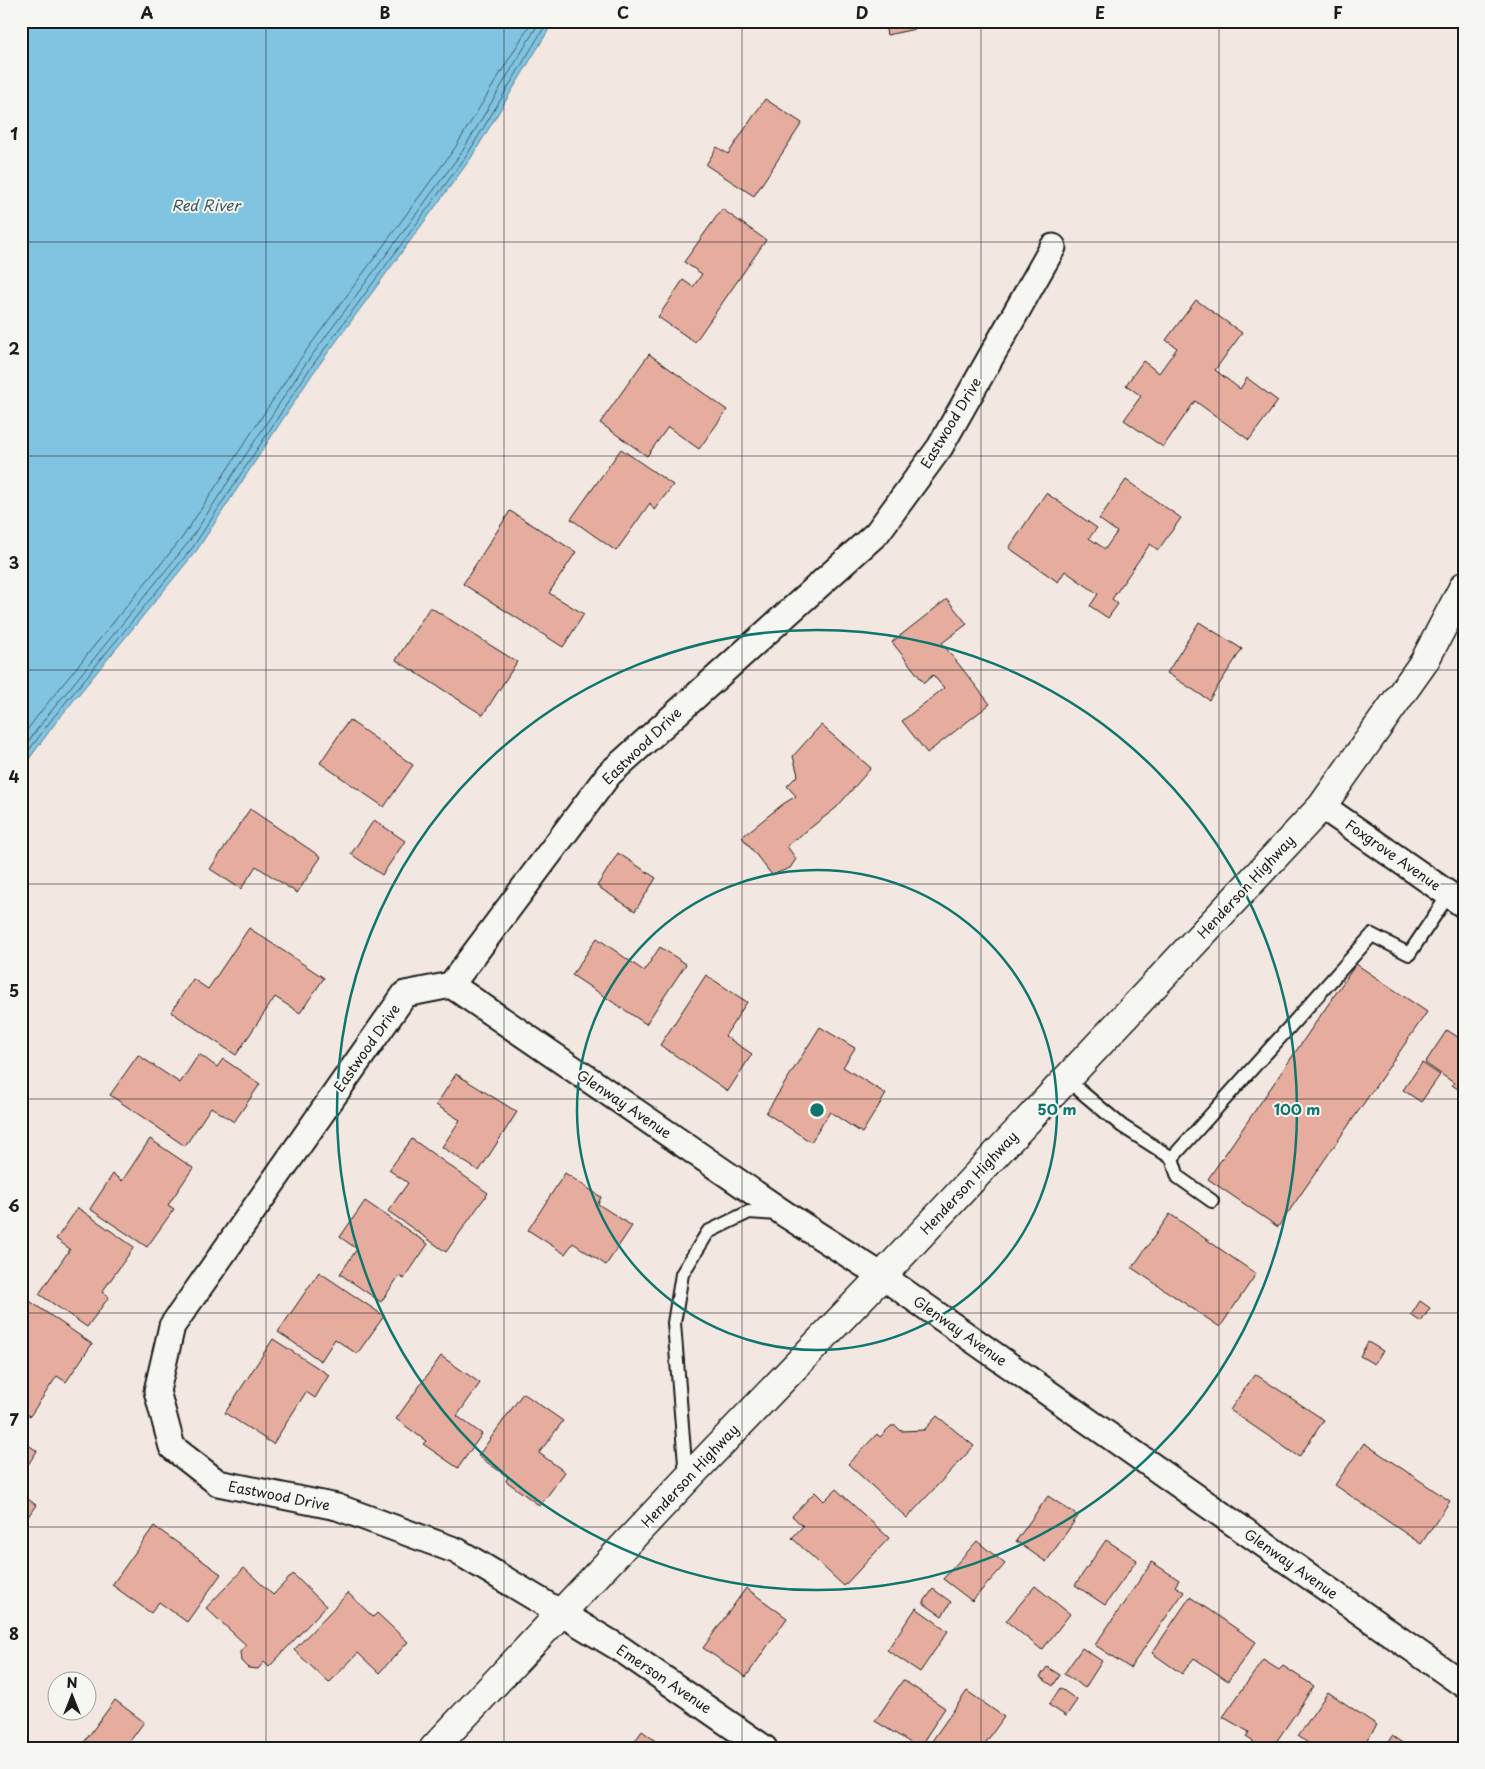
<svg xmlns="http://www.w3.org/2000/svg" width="1485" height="1769" font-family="'Playpen Sans',sans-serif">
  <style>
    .water { fill: #80c4e1; stroke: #588192 }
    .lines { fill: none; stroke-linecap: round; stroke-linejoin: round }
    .shore { stroke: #445f6b; stroke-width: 1 }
    .building { fill: #e6ad9f; stroke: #1c1c1c }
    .lane-casing { stroke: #1c1c1c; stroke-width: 16 }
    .street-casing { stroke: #1c1c1c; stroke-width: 29 }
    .secondary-casing { stroke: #1c1c1c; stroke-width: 31 }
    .lane { stroke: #f6f6f2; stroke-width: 12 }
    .street { stroke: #f6f6f2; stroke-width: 25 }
    .secondary { stroke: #f6f6f2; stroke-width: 28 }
    .grid { fill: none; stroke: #1c1c1c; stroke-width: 1; stroke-opacity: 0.55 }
    .ring { fill: none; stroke: #0f766e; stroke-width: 2.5 }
    .labels { text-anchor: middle; stroke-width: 4; stroke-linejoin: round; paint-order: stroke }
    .street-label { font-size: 14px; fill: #1c1c1c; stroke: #f6f6f2 }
    .water-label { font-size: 15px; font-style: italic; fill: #3f5761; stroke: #f6f6f2 }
    .centre { fill: #0f766e; stroke: #f6f6f2; stroke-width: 2.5 }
    .ring-label { font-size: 15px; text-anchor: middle; font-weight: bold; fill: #0f766e; stroke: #f6f6f2; stroke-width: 4; stroke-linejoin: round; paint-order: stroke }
    .neatline { fill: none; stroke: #1c1c1c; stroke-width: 2 }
    .grid-label { font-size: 16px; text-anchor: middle; font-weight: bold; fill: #1c1c1c }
  </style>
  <rect width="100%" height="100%" fill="#f3e7e1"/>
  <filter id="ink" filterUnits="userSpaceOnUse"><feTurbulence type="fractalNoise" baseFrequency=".02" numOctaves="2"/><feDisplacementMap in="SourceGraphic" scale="10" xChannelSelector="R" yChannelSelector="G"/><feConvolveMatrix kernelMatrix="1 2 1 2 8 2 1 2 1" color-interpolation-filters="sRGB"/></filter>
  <g filter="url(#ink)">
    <path class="water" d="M 21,21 L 554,21 L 471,158 L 313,373 L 197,550 L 56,722 L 21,770 Z"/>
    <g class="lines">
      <g class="shore">
        <path d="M 21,738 L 42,710 L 182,538 L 298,362 L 455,148 L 532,21"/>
        <path d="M 21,751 L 48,715 L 188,543 L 304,366 L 462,152 L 540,21"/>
        <path d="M 21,761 L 52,719 L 193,547 L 309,370 L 467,155 L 548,21"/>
      </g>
    </g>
    <g class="building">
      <path d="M 884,21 L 913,21 L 915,29 L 887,35 Z"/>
      <path d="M 765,99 L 802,123 L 754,196 L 706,165 L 717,147 L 728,154 Z"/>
      <path d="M 722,209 L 766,240 L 695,342 L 658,317 L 683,280 L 693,287 L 702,274 L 684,262 Z"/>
      <path d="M 1196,300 L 1242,333 L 1215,370 L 1240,389 L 1247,378 L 1278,401 L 1249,440 L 1195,401 L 1163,447 L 1124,420 L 1141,396 L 1126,385 L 1143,361 L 1159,373 L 1177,348 L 1166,340 Z"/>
      <path d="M 649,354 L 727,410 L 699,449 L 668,427 L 647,456 L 600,423 Z"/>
      <path d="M 621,449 L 673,485 L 654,510 L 650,503 L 616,551 L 571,519 Z"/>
      <path d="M 1126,480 L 1181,518 L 1158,550 L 1150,544 L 1112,599 L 1118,604 L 1108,618 L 1090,606 L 1098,594 L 1065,571 L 1058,582 L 1009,548 L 1046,493 L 1097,528 L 1089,538 L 1105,549 L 1117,532 L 1099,519 Z"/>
      <path d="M 510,511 L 576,552 L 549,593 L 584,614 L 563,647 L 463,584 Z"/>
      <path d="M 947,599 L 967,624 L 942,643 L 990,704 L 927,753 L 902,721 L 944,688 L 933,675 L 924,683 L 892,642 Z"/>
      <path d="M 430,607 L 517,662 L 483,715 L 396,660 Z"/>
      <path d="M 1199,622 L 1242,649 L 1209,700 L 1167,673 Z"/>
      <path d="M 349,720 L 413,765 L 384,807 L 320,763 Z"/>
      <path d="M 821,725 L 871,768 L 836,808 L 787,846 L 796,859 L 790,868 L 772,875 L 742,837 L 783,804 L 796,796 L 787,786 L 798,775 L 793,756 Z"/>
      <path d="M 250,809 L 321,857 L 297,893 L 256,866 L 241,889 L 210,869 Z"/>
      <path d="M 374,820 L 405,841 L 382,875 L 351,854 Z"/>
      <path d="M 618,853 L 656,878 L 635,911 L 597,886 Z"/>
      <path d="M 249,928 L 324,978 L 300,1013 L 275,997 L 236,1055 L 171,1012 L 193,979 L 208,989 Z"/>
      <path d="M 597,938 L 644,971 L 660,947 L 686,964 L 646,1024 L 572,975 Z"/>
      <path d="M 1356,964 L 1427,1012 L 1278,1227 L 1208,1179 Z"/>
      <path d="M 706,975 L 747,1002 L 725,1036 L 752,1054 L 728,1091 L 660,1045 Z"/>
      <path d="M 820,1027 L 855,1048 L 843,1067 L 886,1094 L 862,1133 L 830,1112 L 811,1142 L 766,1113 Z"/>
      <path d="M 1447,1030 L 1464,1041 L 1464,1093 L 1452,1085 L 1454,1083 L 1425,1063 Z"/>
      <path d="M 199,1054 L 217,1067 L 223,1059 L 260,1084 L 234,1122 L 211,1107 L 185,1146 L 110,1095 L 138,1055 L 180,1083 Z"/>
      <path d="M 1422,1063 L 1440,1075 L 1421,1102 L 1403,1090 Z"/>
      <path d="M 456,1074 L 517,1112 L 479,1171 L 442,1147 L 460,1120 L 436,1105 Z"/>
      <path d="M 150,1139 L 193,1168 L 168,1205 L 174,1209 L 147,1247 L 90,1209 L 113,1174 L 122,1181 Z"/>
      <path d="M 412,1139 L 488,1193 L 446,1252 L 388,1211 L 408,1183 L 389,1170 Z"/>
      <path d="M 565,1173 L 601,1197 L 598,1204 L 632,1226 L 606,1265 L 573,1243 L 565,1254 L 528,1230 Z"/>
      <path d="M 365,1201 L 428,1244 L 404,1279 L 399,1276 L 381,1302 L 340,1274 L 357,1249 L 340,1237 Z"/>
      <path d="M 78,1208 L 134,1247 L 102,1292 L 109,1297 L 87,1327 L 39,1294 L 70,1249 L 56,1239 Z"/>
      <path d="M 1170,1214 L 1256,1274 L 1220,1327 L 1132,1268 Z"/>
      <path d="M 319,1272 L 384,1316 L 357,1354 L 335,1339 L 321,1361 L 278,1332 Z"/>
      <path d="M 21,1295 L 92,1344 L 66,1382 L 57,1376 L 30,1416 L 21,1410 Z"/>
      <path d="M 1420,1301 L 1430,1308 L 1421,1322 L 1411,1315 Z"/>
      <path d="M 273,1339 L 329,1375 L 315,1398 L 306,1392 L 273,1444 L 225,1413 Z"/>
      <path d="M 1368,1342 L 1383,1351 L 1374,1364 L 1360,1356 Z"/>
      <path d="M 441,1356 L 480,1383 L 457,1416 L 482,1434 L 458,1468 L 423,1444 L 426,1441 L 396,1419 Z"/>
      <path d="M 1255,1374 L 1324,1420 L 1299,1457 L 1230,1410 Z"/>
      <path d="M 523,1393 L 563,1421 L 539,1453 L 565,1472 L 540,1506 L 506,1481 L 508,1477 L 478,1456 Z"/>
      <path d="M 937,1416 L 974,1446 L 907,1518 L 848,1464 L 877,1434 L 880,1437 L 891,1426 L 896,1426 L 901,1431 L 924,1430 Z"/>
      <path d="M 21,1440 L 37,1451 L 21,1475 Z"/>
      <path d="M 1364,1443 L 1450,1501 L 1421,1544 L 1335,1485 Z"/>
      <path d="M 836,1489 L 889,1538 L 844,1586 L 792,1538 L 803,1526 L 792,1516 L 815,1492 L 824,1501 Z"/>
      <path d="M 21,1494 L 36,1505 L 21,1527 Z"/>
      <path d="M 1048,1496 L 1078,1516 L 1046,1562 L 1016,1541 Z"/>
      <path d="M 154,1526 L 221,1574 L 187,1622 L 159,1602 L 151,1613 L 112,1585 Z"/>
      <path d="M 1106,1540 L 1137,1560 L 1105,1605 L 1075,1585 Z"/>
      <path d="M 977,1541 L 1005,1564 L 972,1601 L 943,1579 Z"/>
      <path d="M 1152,1562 L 1179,1580 L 1175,1586 L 1184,1592 L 1130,1668 L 1095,1645 Z"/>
      <path d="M 244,1568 L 273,1595 L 293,1574 L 326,1606 L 269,1667 L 264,1662 L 258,1669 L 248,1668 L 241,1661 L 240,1652 L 246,1645 L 206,1608 Z"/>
      <path d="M 1035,1586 L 1070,1614 L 1042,1650 L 1006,1621 Z"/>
      <path d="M 746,1588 L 787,1618 L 746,1677 L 703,1648 Z"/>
      <path d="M 933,1589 L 951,1602 L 942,1616 L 923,1603 Z"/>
      <path d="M 348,1593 L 373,1617 L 377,1613 L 408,1642 L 379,1673 L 358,1653 L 329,1683 L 294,1650 Z"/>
      <path d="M 1190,1597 L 1256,1642 L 1228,1681 L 1194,1658 L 1182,1674 L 1152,1653 Z"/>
      <path d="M 916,1608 L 948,1631 L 920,1672 L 887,1650 Z"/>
      <path d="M 1082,1648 L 1102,1661 L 1085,1688 L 1064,1674 Z"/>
      <path d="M 1263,1660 L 1279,1670 L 1283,1666 L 1314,1686 L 1272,1748 L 1263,1748 L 1246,1737 L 1249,1732 L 1223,1717 Z"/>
      <path d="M 1047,1667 L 1060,1675 L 1053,1686 L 1040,1677 Z"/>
      <path d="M 903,1680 L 945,1708 L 919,1748 L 875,1721 Z"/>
      <path d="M 1060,1688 L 1077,1700 L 1066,1716 L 1049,1705 Z"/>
      <path d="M 967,1691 L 1004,1717 L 984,1745 L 988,1748 L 927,1748 Z"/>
      <path d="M 1328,1692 L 1377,1725 L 1361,1748 L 1315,1748 L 1298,1736 Z"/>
      <path d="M 115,1700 L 144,1722 L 125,1748 L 85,1748 L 82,1745 Z"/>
      <path d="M 642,1731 L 665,1748 L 630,1748 Z"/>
      <path d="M 1392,1736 L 1410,1748 L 1384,1748 Z"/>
    </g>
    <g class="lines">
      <defs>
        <g id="lane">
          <path d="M 1066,1079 L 1122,1126 L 1172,1158 L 1372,935 L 1409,954 L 1449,894"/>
          <path d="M 1172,1158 L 1178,1177 L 1212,1201"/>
          <path d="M 686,1477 L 674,1323 L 682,1274 L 708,1232 L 749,1212 L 777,1214"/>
        </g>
        <g id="street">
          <path d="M 1322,806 L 1464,905"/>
          <path d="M 451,985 L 785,1214 L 882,1276 L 1464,1685"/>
          <path d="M 764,1748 L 621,1649 L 457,1551 L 337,1507 L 218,1483 L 172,1447 L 157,1391 L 172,1326 L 405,994 L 451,985 L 609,774 L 877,533 L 940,447 L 1053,247"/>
        </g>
        <path id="secondary" d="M 434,1748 L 686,1480 L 882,1276 L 1322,806 L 1424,662 L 1464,586"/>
      </defs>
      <use href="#lane" class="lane-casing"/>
      <use href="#street" class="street-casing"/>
      <use href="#secondary" class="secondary-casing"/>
      <use href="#lane" class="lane"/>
      <use href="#street" class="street"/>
      <use href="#secondary" class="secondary"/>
    </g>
  </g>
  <path class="grid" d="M 266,21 L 266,1748M 504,21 L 504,1748M 742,21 L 742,1748M 981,21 L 981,1748M 1219,21 L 1219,1748M 21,242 L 1464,242M 21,456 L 1464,456M 21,670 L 1464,670M 21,884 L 1464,884M 21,1099 L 1464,1099M 21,1313 L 1464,1313M 21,1527 L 1464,1527"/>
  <g class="ring">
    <circle cx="817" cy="1110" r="240"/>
    <circle cx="817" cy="1110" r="480"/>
  </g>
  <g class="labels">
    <g class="street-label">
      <text transform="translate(951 423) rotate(-59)" y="5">Eastwood Drive</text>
      <text transform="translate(642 746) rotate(-44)" y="5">Eastwood Drive</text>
      <text transform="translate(1393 855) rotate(35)" y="5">Foxgrove Avenue</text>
      <text transform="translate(1246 887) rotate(-47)" y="5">Henderson Highway</text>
      <text transform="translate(367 1048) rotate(-55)" y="5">Eastwood Drive</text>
      <text transform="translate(624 1104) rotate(34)" y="5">Glenway Avenue</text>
      <text transform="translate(969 1183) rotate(-47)" y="5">Henderson Highway</text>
      <text transform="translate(960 1331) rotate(35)" y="5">Glenway Avenue</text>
      <text transform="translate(690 1476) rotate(-47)" y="5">Henderson Highway</text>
      <text transform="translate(279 1496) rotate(11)" y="5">Eastwood Drive</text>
      <text transform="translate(1291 1564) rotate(35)" y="5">Glenway Avenue</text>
      <text transform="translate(664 1679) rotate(34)" y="5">Emerson Avenue</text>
    </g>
    <g class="water-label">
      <text x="206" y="211">Red River</text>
    </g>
  </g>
  <circle cx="817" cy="1110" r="8" class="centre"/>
  <g class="ring-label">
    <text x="1057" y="1115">50 m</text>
    <text x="1297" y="1115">100 m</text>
  </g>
  <rect width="1485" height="1769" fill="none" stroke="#f6f6f2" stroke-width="55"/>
  <g transform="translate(72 1696)"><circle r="24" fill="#f6f6f2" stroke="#9f9f9c"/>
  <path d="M0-4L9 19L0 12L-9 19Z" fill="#1c1c1c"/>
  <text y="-8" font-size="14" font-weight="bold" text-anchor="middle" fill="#1c1c1c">N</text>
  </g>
  <rect x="28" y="28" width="1430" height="1714" class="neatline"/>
  <g class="grid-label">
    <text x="147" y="19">A</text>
    <text x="385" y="19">B</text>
    <text x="623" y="19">C</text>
    <text x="862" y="19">D</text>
    <text x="1100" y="19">E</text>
    <text x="1338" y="19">F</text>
    <text x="14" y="140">1</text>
    <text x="14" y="355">2</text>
    <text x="14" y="569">3</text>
    <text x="14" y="783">4</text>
    <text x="14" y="997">5</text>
    <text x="14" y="1212">6</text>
    <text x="14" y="1426">7</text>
    <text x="14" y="1640">8</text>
  </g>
</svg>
